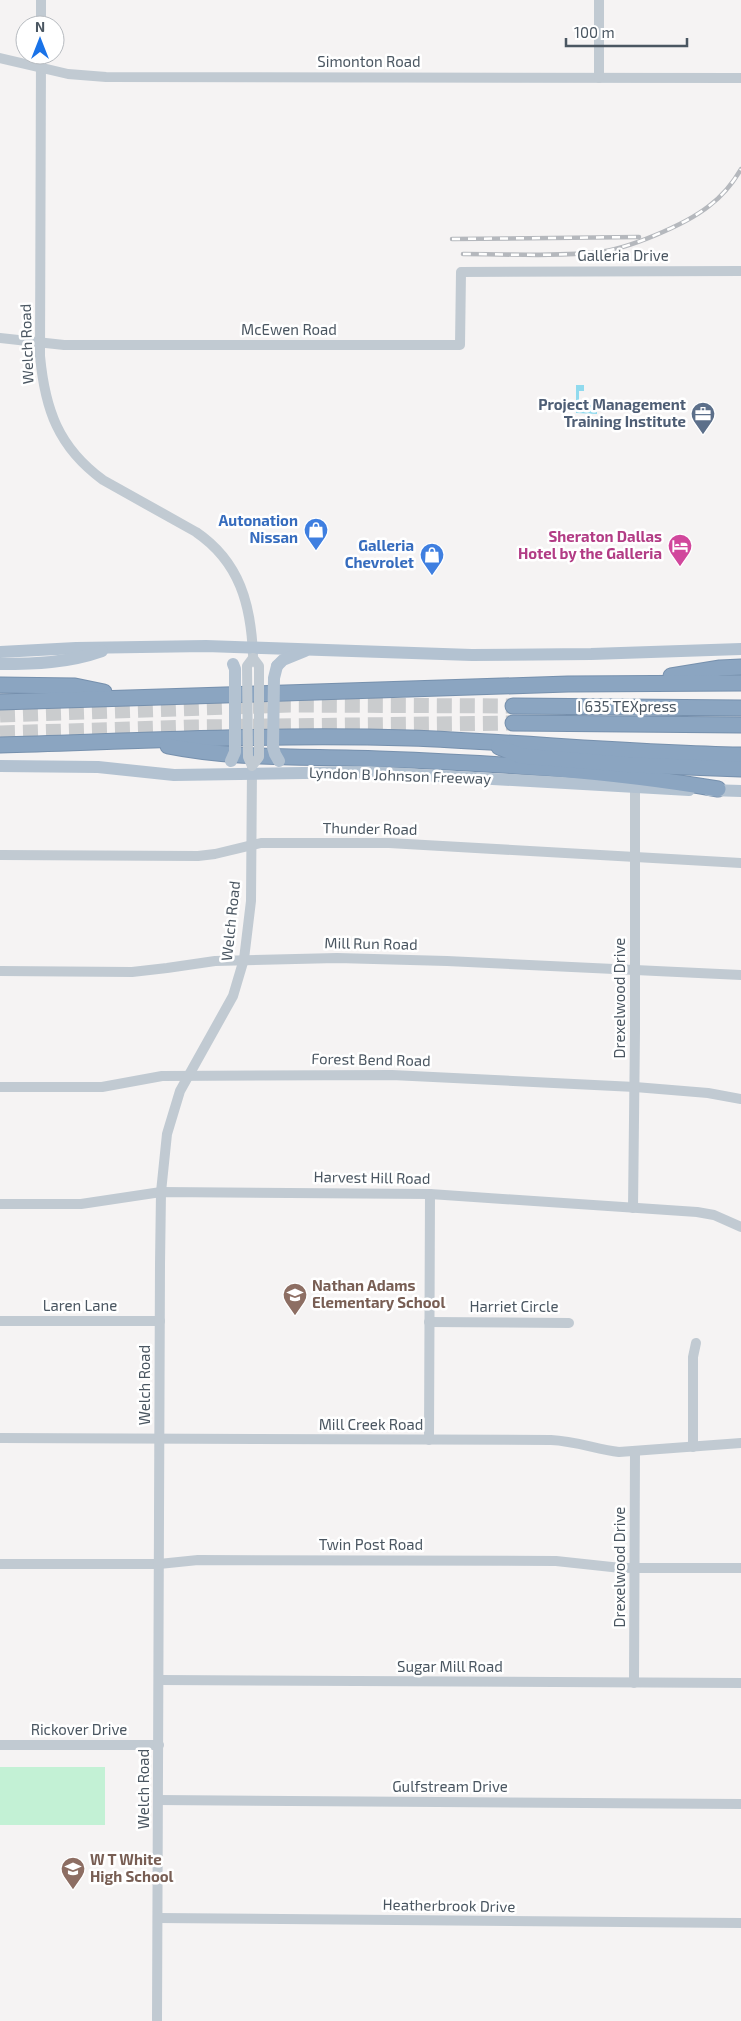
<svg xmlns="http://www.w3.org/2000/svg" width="741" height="2021" font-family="'Exo 2',sans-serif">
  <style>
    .green { fill: #c3f1d5 }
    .water { fill: #90daee }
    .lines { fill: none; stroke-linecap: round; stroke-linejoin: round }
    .highway-tunnel { stroke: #caccce; stroke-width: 15; stroke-dasharray: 15 8; stroke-linecap: butt }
    .highway-casing { stroke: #7690ad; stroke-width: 17 }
    .minor { stroke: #c1cad2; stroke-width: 10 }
    .major { stroke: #b3c2d1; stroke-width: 12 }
    .highway { stroke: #8ba5c1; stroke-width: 15 }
    .rail-casing { stroke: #b5b8bd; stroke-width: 4.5 }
    .rail { stroke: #fff; stroke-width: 2.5; stroke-dasharray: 8; stroke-linecap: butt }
    .minor-bridge { stroke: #c1cad2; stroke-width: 10 }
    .major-bridge { stroke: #b3c2d1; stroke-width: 12 }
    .labels { text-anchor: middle; stroke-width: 5; stroke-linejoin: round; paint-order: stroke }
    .street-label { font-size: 15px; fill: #4a5661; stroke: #fff }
    .service-label { font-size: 15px; font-weight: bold; fill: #4e5e75; stroke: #fff; text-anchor: end }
    .shop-label { font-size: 15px; font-weight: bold; fill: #366cbe; stroke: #fff; text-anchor: end }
    .hotel-label { font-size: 15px; font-weight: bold; fill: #b23c85; stroke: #fff; text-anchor: end }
    .education-label { font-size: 15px; font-weight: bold; fill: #785e54; stroke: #fff; text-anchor: start }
  </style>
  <rect width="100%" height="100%" fill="#f5f3f3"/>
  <rect class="green" x="0" y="1767" width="105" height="58"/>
  <path class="water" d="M 576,385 L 584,385 L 584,391 L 579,391 L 579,403 L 597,404 L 597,414 L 576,413 Z"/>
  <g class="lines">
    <g class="highway-tunnel">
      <path d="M 0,715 L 290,705 L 513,706"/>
      <path d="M 0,733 L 195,727 L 513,723"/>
    </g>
    <defs>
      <g id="highway">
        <path d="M 671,676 L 720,668 L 741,667"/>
        <path d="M 0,685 L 75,686 L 104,692"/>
        <path d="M 0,702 L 568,684 L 741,683"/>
        <path d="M 513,706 L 741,708"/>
        <path d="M 513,723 L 741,725"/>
        <path d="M 0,745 C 136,741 272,734 409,738 C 519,742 630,753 741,755"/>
        <path d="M 168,746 C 237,760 308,756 379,759 C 492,763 606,770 718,789"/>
        <path d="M 499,747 L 521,756 L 633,765 L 741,769"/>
      </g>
    </defs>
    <use href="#highway" class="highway-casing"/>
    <g class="minor">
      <path d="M 41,25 L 41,0"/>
      <path d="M 41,55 L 40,356 C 45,409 58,447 103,480 L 196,532 C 240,562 251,605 253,655"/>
      <path d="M 0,58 L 68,74 L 106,77 L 741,78"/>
      <path d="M 599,78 L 599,0"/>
      <path d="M 0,338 L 64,345 L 460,345 L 461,272 L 741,271"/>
      <path d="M 0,855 L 198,856 L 215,854 L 261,843 L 389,843 L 741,863"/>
      <path d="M 0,971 L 132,972 L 167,968 L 215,961 L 337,958 L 447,961 L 741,975"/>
      <path d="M 0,1087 L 102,1087 L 162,1076 L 392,1075 L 635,1087 L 708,1093 L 741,1099"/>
      <path d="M 0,1204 L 81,1204 L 161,1192 L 430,1194 L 697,1212 L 714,1215 L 741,1227"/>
      <path d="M 633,1208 L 635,1031 L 635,788"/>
      <path d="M 0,1321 L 160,1321"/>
      <path d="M 429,1322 L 569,1323"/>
      <path d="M 0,1438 L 551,1440 C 575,1441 596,1449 619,1452 L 741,1443"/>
      <path d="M 429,1440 L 430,1194"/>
      <path d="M 693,1447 L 693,1357 L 696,1343"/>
      <path d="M 0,1564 L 159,1564 L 198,1560 L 556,1561 L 621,1568 L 741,1568"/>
      <path d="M 160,1680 L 741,1683"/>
      <path d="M 634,1683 L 635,1452"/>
      <path d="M 0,1745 L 159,1745"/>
      <path d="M 158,1800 L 741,1804"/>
      <path d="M 158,1918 L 741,1923"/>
      <path d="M 157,2021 L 160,1264 L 161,1192 L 167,1134 L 180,1091 L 233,996 L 244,959 L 251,901 L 252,767"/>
    </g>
    <g class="major">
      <path d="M 0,652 L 76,648 L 206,646 L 472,655 L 591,654 L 741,649"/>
      <path d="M 0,664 C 35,664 68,663 102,651"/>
      <path d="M 277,666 L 283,660 L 305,651"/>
      <path d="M 0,766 L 98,767 L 174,775 L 369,772 L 689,790"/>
      <path d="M 709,790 L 741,791"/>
    </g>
    <use href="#highway" class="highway"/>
    <defs>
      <g id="rail">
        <path d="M 452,239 L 639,237"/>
        <path d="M 463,254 C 506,254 554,257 597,252 C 626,250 685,225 709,206 C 722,196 733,183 741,169"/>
      </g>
    </defs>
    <use href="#rail" class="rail-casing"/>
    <use href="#rail" class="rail"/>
    <path class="minor-bridge" d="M 253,658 L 259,666 L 259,757 L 252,766 L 248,757 L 247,666 Z"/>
    <g class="major-bridge">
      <path d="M 277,666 L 274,678 L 273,747 L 275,754 L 279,761"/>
      <path d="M 231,761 L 235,752 L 235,669 L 233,664"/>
    </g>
  </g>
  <defs>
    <symbol id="office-pin" viewBox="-11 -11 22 30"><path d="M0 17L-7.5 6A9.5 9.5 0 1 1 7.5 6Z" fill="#5c6f8a" stroke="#fff"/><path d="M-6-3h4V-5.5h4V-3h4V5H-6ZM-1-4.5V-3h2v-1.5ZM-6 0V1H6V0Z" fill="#fff"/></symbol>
    <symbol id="shop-pin" viewBox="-11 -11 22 30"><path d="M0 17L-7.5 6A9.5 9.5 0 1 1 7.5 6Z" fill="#3f7fe0" stroke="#fff"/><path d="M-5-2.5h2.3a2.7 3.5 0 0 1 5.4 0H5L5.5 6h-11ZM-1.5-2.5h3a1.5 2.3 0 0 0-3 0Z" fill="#fff"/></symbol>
    <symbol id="hotel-pin" viewBox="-11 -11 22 30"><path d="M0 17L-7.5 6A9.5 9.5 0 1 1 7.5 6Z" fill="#d1479c" stroke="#fff"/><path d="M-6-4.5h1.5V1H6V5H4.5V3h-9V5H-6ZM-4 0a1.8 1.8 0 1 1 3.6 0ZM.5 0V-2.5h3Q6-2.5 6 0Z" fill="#fff"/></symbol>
    <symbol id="school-pin" viewBox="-11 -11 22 30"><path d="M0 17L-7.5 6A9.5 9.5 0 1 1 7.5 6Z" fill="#8d6e63" stroke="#fff"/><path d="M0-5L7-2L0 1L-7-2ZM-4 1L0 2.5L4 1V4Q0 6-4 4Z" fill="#fff"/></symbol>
  </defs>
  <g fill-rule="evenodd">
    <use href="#office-pin" x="689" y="400" width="28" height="38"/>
    <use href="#shop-pin" x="302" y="516" width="28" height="38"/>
    <use href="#hotel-pin" x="666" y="532" width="28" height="38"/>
    <use href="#shop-pin" x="418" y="541" width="28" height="38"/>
    <use href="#school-pin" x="281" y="1281" width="28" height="38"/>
    <use href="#school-pin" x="59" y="1855" width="28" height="38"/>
  </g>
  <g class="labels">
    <g class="street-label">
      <text x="369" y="67">Simonton Road</text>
      <text x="623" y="261">Galleria Drive</text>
      <text x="289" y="335">McEwen Road</text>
      <text transform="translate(27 344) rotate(-92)" y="5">Welch Road</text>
      <text x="627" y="712">I 635 TEXpress</text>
      <text transform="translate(400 776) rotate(2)" y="5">Lyndon B Johnson Freeway</text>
      <text transform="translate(370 829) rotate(1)" y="5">Thunder Road</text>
      <text transform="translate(231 921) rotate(-84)" y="5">Welch Road</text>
      <text transform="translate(371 944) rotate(1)" y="5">Mill Run Road</text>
      <text transform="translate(620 998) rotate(-90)" y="5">Drexelwood Drive</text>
      <text transform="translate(371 1060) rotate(1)" y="5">Forest Bend Road</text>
      <text transform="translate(372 1178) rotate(1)" y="5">Harvest Hill Road</text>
      <text x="80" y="1311">Laren Lane</text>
      <text x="514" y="1312">Harriet Circle</text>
      <text transform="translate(145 1385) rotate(-90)" y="5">Welch Road</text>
      <text x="371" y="1430">Mill Creek Road</text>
      <text x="371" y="1550">Twin Post Road</text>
      <text transform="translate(620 1567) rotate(-90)" y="5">Drexelwood Drive</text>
      <text x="450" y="1672">Sugar Mill Road</text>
      <text x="79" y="1735">Rickover Drive</text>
      <text x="450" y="1792">Gulfstream Drive</text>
      <text transform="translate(144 1789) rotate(-90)" y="5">Welch Road</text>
      <text transform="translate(449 1906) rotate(1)" y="5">Heatherbrook Drive</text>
    </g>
    <g class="service-label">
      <text x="686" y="410">Project Management<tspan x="686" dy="17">Training Institute</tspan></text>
    </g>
    <g class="shop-label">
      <text x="298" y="526">Autonation<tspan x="298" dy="17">Nissan</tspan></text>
      <text x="414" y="551">Galleria<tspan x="414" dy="17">Chevrolet</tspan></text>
    </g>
    <g class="hotel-label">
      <text x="662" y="542">Sheraton Dallas<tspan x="662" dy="17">Hotel by the Galleria</tspan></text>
    </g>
    <g class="education-label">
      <text x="312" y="1291">Nathan Adams<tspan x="312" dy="17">Elementary School</tspan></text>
      <text x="90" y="1865">W T White<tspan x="90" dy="17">High School</tspan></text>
    </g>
  </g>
  <g transform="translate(40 40)"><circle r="24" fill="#ffffff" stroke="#b7bbc0"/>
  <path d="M0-4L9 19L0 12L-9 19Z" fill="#1a73e8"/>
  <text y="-8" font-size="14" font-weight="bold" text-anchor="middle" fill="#4a5661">N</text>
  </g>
  <path d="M566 38v8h121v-8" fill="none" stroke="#4a5661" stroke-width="2.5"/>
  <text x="574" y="38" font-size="15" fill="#4a5661" stroke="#ffffff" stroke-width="4" paint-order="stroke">100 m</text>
</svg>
